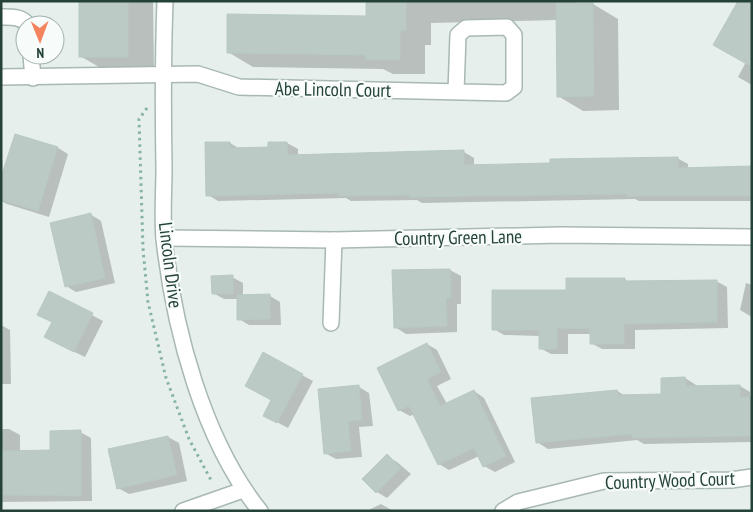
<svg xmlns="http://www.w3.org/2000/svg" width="753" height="512" font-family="'PT Sans Narrow',sans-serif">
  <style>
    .shadow { fill: #0003 }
    .building { fill: #bbcac4; stroke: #b8c9c2 }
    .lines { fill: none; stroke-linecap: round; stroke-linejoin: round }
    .minor-casing { stroke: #a8b8b2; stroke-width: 18 }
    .path { stroke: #86b3a5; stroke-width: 3; stroke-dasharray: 2.5 4; stroke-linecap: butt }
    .minor { stroke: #fff; stroke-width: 15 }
    .labels { text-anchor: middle; stroke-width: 4.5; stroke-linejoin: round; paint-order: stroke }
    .street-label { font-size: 19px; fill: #24423a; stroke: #f7fbf9 }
  </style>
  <rect width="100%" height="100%" fill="#e6efeb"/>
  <g class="shadow">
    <path d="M 80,1 L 153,1 L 154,71 L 106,71 L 80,56 Z"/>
    <path d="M 367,1 L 576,1 L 576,5 L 593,4 L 618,19 L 619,110 L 583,111 L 558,96 L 557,20 L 431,23 L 431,45 L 425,45 L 425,74 L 393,74 L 383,69 L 253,67 L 228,52 L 367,17 Z"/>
    <path d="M 752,5 L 752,85 L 738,77 L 746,62 Z"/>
    <path d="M 230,143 L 240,149 L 269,148 L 287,143 L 298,149 L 298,156 L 464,152 L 474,158 L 474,166 L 677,158 L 688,164 L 688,169 L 752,168 L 752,201 L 639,201 L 635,199 L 422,203 L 417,200 L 351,201 L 346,198 L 218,201 L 208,195 Z"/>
    <path d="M 58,148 L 68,154 L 49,217 L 7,204 L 1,201 L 1,181 Z"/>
    <path d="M 90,214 L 101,221 L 115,283 L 76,292 L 66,286 Z"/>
    <path d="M 450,270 L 461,276 L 461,304 L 457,304 L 457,332 L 406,334 L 395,327 L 393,271 Z"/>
    <path d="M 232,277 L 243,283 L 243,296 L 270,296 L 280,302 L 281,325 L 249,325 L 239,319 L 238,299 L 224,299 L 213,293 Z"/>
    <path d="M 624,279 L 630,283 L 716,281 L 727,287 L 728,328 L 635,330 L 635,349 L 602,349 L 591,343 L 591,334 L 568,334 L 568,354 L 551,354 L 540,348 L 540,336 L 504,335 L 494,329 L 568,291 Z"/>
    <path d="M 746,283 L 752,285 L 752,317 L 740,310 Z"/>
    <path d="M 50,293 L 103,321 L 85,357 L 56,343 Z"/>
    <path d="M 1,325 L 10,330 L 11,384 L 1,384 Z"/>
    <path d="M 427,344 L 437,350 L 451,379 L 437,386 L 447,404 L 474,391 L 484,398 L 515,462 L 495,472 L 484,466 L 479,456 L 449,470 L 439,464 L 415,414 L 410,416 L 399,410 Z"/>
    <path d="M 263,354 L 313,381 L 288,428 L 275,421 Z"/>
    <path d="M 685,378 L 696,385 L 696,387 L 740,386 L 750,392 L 750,398 L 752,398 L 752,442 L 644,444 L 637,440 L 548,449 L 537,442 L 617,391 L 626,396 L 663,395 Z"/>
    <path d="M 359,387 L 369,393 L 373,426 L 359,427 L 362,457 L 336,459 L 325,453 Z"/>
    <path d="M 1,429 L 9,429 L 20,435 L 20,452 L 51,451 L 80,432 L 91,438 L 92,501 L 1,502 Z"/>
    <path d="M 168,437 L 179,443 L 187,481 L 129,494 L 118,488 Z"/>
    <path d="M 387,456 L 397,462 L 411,474 L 387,498 L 377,492 Z"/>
    <path d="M 381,504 L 393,511 L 367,511 Z"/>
  </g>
  <g class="building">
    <rect x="79" y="1" width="49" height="56"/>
    <path d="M 366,1 L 406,1 L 406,30 L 400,31 L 400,60 L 366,60 L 366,55 L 227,53 L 227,14 L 366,16 Z"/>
    <path d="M 738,1 L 752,1 L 752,67 L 713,45 Z"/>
    <path d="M 556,3 L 593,3 L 594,96 L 557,97 Z"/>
    <path d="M 15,134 L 58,147 L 38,211 L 1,200 L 1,177 Z"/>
    <path d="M 205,142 L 230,142 L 231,148 L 268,147 L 268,142 L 287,142 L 288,155 L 464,150 L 464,165 L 550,163 L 550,159 L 678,157 L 678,168 L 752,166 L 752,196 L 627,196 L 627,194 L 410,197 L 410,195 L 339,196 L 339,193 L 206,196 Z"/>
    <path d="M 91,213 L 105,278 L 65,287 L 50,223 Z"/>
    <path d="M 450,269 L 451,298 L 446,298 L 447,326 L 394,328 L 392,270 Z"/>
    <path d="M 233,275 L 233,294 L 212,294 L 211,276 Z"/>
    <path d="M 566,278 L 625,278 L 625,281 L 717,280 L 717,322 L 624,324 L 624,344 L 590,344 L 590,329 L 557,328 L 557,349 L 539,349 L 539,330 L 492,330 L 492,290 L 566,290 Z"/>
    <path d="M 49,291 L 93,313 L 74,352 L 44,337 L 52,322 L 37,315 Z"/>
    <path d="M 270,294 L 270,319 L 237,320 L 237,295 Z"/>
    <path d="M 427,343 L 441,372 L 427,379 L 440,406 L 474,390 L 506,456 L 483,467 L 474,448 L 438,465 L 409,406 L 398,411 L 377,368 Z"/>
    <path d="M 263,352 L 303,374 L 277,423 L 263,416 L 271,400 L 245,386 Z"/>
    <path d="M 685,377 L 686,386 L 740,385 L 740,397 L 752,397 L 752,436 L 632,438 L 632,434 L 536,443 L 531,398 L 617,390 L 618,395 L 661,394 L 661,378 Z"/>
    <path d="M 359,385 L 362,420 L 348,421 L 351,451 L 324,454 L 318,389 Z"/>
    <path d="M 81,430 L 81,496 L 1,495 L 1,451 L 50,450 L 50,431 Z"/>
    <path d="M 168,436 L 177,475 L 117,489 L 108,449 Z"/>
    <path d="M 387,454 L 401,468 L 376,493 L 362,479 Z"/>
  </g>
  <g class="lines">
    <defs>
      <g id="minor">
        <path d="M 165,1 C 163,57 163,112 164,168 C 164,191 162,216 164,239 C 174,329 203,440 260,511"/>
        <path d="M 1,17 C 12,17 21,16 28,25"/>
        <path d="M 31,55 L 33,78"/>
        <path d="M 1,77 L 198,74 L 239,87 L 506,93 L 514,87 L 514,35 L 507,27 L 466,28 L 458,35 L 456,92"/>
        <path d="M 164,238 L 334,240 L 560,235 L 752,237"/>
        <path d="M 331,323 L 334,240"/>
        <path d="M 183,511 L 243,490"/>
        <path d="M 503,511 L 518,502 L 604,481 L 731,480 L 752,477"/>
      </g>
    </defs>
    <use href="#minor" class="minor-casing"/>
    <path class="path" d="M 147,108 L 139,119 L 143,249 L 148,302 L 166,378 L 189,439 L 212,482"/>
    <use href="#minor" class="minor"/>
  </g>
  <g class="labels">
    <g class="street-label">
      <text transform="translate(333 89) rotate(1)" y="7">Abe Lincoln Court</text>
      <text transform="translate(458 237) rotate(-1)" y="7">Country Green Lane</text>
      <text transform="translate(171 265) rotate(83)" y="7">Lincoln Drive</text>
      <text transform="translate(670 480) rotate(-2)" y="7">Country Wood Court</text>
    </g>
  </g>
  <rect width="753" height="512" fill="none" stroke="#24423a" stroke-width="5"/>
  <g transform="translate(40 40) rotate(179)"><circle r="24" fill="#f7fbf9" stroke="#a3b1ad"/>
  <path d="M0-4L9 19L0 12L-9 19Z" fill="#f4845f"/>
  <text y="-8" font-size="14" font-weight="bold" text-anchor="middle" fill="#24423a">N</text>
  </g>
</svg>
